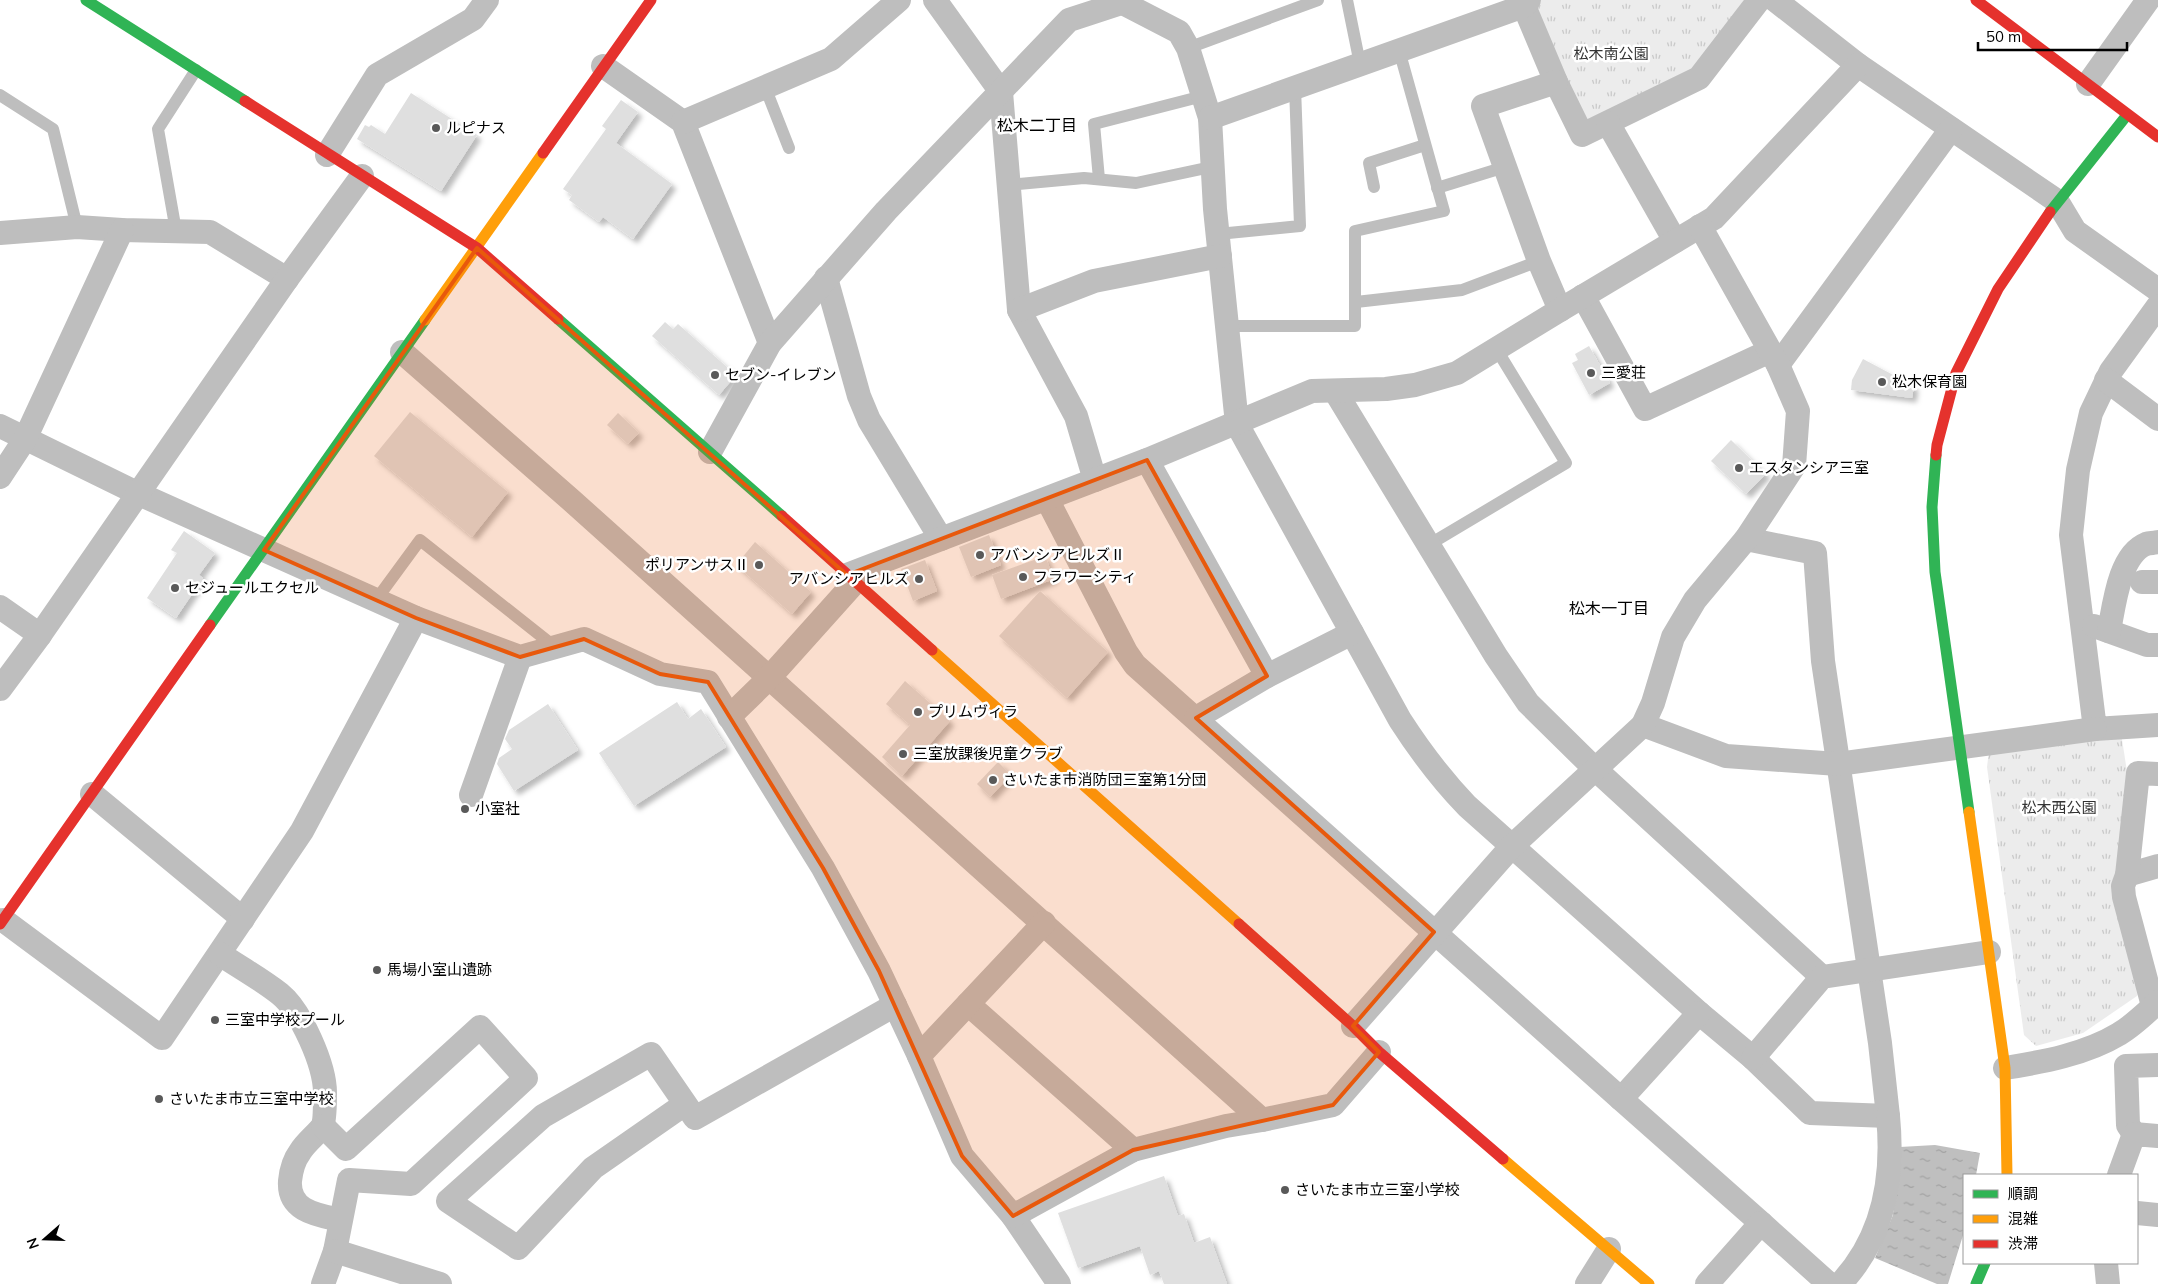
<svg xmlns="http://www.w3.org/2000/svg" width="2158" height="1284" font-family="Mulish,'Noto Sans JP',sans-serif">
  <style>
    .park { fill: url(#park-tufts) }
    .water { fill: url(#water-ripples) }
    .building { fill: #dfdfdf; filter: url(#shadow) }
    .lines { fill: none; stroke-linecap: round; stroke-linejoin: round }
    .lane { stroke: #bebebe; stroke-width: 12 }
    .street { stroke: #bebebe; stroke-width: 24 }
    .fast { stroke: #30b455; stroke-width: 11 }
    .slow { stroke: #ff9f0a; stroke-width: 11 }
    .jam { stroke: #e5322d; stroke-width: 11 }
    .marked { fill: #e8590c; fill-opacity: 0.2; stroke: #e8590c; stroke-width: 4; stroke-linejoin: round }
    .poi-dot { fill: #595959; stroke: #fff; stroke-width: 2 }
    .labels { text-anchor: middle; stroke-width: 5; stroke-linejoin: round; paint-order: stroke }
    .park-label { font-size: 15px; fill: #333; stroke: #fff }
    .poi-label { font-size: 15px; fill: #000; stroke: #fff; text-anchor: start }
    .neighbourhood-label { font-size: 16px; fill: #000; stroke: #fff }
  </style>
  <defs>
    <pattern id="park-tufts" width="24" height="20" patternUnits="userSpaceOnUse" patternTransform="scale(1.25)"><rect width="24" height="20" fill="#ececec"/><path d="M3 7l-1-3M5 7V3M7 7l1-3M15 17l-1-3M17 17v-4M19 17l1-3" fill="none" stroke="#c9c9c9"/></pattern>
    <pattern id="water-ripples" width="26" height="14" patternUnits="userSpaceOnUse" patternTransform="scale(1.25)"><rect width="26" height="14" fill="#bfbfbf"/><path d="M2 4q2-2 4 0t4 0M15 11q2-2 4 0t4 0" fill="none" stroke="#a2a2a2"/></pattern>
    <filter id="shadow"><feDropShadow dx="4.5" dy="4.5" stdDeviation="2.5" flood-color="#0004"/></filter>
  </defs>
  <rect width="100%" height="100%" fill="#fff"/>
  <g class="park">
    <path d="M 1538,0 L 1744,0 L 1691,76 L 1593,123 L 1581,121 L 1534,4 Z"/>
    <path d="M 2121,733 L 2128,778 L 2140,990 L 2137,996 L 2083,1033 L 2036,1046 L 2024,1035 L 1987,767 L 1989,751 Z"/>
  </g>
  <path class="water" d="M 1935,1145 L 1980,1153 L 1976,1175 L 1964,1175 L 1964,1232 L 1948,1284 L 1937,1284 L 1875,1258 L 1893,1215 L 1900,1147 Z"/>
  <g class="building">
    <path d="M 411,93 L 477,135 L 441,191 L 357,139 L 365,125 L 369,127 L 371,125 L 385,134 Z"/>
    <path d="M 621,100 L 638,112 L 616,143 L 672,184 L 633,239 L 603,217 L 599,222 L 569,200 L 572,195 L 563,189 L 606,129 L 602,126 Z"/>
    <path d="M 665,322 L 673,329 L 678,324 L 736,375 L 719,395 L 652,336 Z"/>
    <path d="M 1589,346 L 1610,383 L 1589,395 L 1572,363 L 1578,360 L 1575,354 Z"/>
    <path d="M 1863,359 L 1914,386 L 1912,398 L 1851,390 L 1852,380 Z"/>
    <path d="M 410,412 L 508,492 L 472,537 L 374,456 Z"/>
    <path d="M 618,413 L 639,433 L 628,444 L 607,425 Z"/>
    <path d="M 1731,440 L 1766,474 L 1746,494 L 1711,461 Z"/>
    <path d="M 184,531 L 215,553 L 199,575 L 203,578 L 176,618 L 147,598 L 177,553 L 171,550 Z"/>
    <path d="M 989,535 L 1001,565 L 971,577 L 959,547 Z"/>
    <path d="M 755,542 L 811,592 L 792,614 L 736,565 Z"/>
    <path d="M 1045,556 L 1054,579 L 1001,599 L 992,575 Z"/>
    <path d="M 925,560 L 937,591 L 913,601 L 901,569 Z"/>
    <path d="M 1040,591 L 1108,652 L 1067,698 L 999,636 Z"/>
    <path d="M 905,681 L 950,721 L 902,776 L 882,757 L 910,725 L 886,704 Z"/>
    <path d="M 677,702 L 688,719 L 701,709 L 726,747 L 634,806 L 599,753 Z"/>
    <path d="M 548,704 L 578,750 L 514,791 L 497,764 L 499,758 L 512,749 L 505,739 L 509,730 Z"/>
    <path d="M 998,762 L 1011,775 L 990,797 L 977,784 Z"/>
    <path d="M 1164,1176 L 1178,1216 L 1184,1214 L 1194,1243 L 1210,1237 L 1227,1284 L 1164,1284 L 1159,1271 L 1150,1275 L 1140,1246 L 1078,1268 L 1058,1213 Z"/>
  </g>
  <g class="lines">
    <g class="lane">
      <path d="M 1347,0 L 1360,64"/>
      <path d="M 1188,48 L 1318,0"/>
      <path d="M 765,87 L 789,148"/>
      <path d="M 0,95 L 53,129 L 77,227"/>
      <path d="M 1099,179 L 1094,124 L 1203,96"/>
      <path d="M 1008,185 L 1084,178 L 1136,183 L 1211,167"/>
      <path d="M 1374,187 L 1369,163 L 1425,145"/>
      <path d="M 1437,188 L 1505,167"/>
      <path d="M 176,231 L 158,129 L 196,70"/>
      <path d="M 1218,234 L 1300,226 L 1295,87"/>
      <path d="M 1356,302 L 1462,290 L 1539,261"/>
      <path d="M 1227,326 L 1355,326 L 1355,231 L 1444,211 L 1399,50"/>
      <path d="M 1430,544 L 1566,463 L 1497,350"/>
      <path d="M 376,600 L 420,540 L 555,647"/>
    </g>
    <g class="street">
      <path d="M 935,0 L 1001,92 L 1019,310 L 1076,416 L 1095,480"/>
      <path d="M 1775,0 L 1858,65 L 2057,201 L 2075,231 L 2158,290"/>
      <path d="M 1123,3 L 1179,32 L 1188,48 L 1210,118 L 1215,209 L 1237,424 L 1400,720 C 1420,751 1441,779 1467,806 L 1699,1013 L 1753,1058 L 1810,1113 L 1888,1116 L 1880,1043 L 1823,661 L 1815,553 L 1746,539"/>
      <path d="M 1524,6 L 1556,82 L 1582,135 L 1699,78 L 1759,0"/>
      <path d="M 603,66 L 683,122 L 770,343"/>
      <path d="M 1556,82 L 1483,106 L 1539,261 L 1560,310"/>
      <path d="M 2088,84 L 2148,0"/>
      <path d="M 1210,118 L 1524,6 L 1529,0"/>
      <path d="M 683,122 L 831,59 L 899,0"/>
      <path d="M 1608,123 L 1675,241"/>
      <path d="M 327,155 L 377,75 L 473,19 L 487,0"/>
      <path d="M 0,233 L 77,227 L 122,230 L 210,232 L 287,279"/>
      <path d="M 826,278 L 859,396 L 869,420 L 941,539"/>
      <path d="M 1583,296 L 1645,409 L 1770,351"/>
      <path d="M 2158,306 L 2111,371 L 2091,413 L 2078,470 L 2071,535 L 2095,729 L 2158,725"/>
      <path d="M 1019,310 L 1094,281 L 1220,256"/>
      <path d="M 402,352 L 571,500 L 1262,1120"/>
      <path d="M 1778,365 L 1951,129"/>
      <path d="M 2106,380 L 2158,419"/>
      <path d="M 1335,391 L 1496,656 L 1528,703 L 1595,769 L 1822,977"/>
      <path d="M 0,426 L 139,494 L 416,618 L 520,657 L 584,639 L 660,674 L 708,682 L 823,868 L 879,971 L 919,1056 L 962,1156 L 1013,1216 L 1059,1284"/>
      <path d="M 710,452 L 770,343 L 886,211 L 1069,20 L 1130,0"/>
      <path d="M 1147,460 L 1267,676"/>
      <path d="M 0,477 L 25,439 L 122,230"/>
      <path d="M 1047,499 L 1126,652 L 1135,665 L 1621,1099 L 1699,1013"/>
      <path d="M 847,575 L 1147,460 L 1312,391 L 1386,389 L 1415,385 L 1457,373 L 1560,310 L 1714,218 L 1858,65"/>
      <path d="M 2142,582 L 2158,582"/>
      <path d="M 0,607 L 40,635"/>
      <path d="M 2094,626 L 2147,645 L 2158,645"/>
      <path d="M 2109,631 C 2114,606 2119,555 2146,544 C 2150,543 2155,543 2158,542"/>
      <path d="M 0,689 L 40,635 L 287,279 L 362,176"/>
      <path d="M 729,717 L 769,678 L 856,581"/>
      <path d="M 1196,718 L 1267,676 L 1352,633"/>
      <path d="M 1643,725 L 1726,756 L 1838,764 L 2095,729"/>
      <path d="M 92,794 L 243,919"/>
      <path d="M 471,795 L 520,657"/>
      <path d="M 2127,875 L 2158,866"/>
      <path d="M 3,920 L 162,1038 L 302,831 L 416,618"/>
      <path d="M 220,954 C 239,967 261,979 280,994 C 301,1011 325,1065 325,1093 C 325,1099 325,1122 322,1127 C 317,1134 305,1143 300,1152 C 294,1160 291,1171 290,1181 C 288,1211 317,1215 340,1220"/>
      <path d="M 968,1004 L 1133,1150"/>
      <path d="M 2153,1006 L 2124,897 L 2123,886 L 2127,875 L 2138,773 L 2158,774"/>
      <path d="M 1353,1026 L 1512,846 L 1643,725 L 1653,703 L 1673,637 L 1695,600 L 1746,539 L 1794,466 L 1798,411 L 1778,365 L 1700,226"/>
      <path d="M 919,1056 L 1044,923"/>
      <path d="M 1753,1058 L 1822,977 L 1989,952"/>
      <path d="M 2005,1068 C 2043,1062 2086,1054 2119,1034 C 2133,1026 2146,1013 2158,1002"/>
      <path d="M 1621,1099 L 1761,1223"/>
      <path d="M 685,1104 L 593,1168 L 518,1248 L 448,1201 L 543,1116 L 651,1054 L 695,1118 L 895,1005"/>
      <path d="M 323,1126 L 346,1149 L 480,1027 L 526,1078 L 411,1184 L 349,1180 L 335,1251 L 323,1284"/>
      <path d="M 2134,1134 L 2128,1125 L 2126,1066 L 2158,1065"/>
      <path d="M 2119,1175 L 2134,1134 L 2158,1136"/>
      <path d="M 2137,1213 L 2158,1215"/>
      <path d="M 1013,1216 L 1133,1150 L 1226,1126 L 1262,1120 L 1333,1105 L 1379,1052"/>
      <path d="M 335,1251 L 440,1284"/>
      <path d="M 2106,1263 L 2108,1284"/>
      <path d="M 1587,1284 L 1609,1249"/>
      <path d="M 1707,1284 L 1761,1223 L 1829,1284"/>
      <path d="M 1840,1284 C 1884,1238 1894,1177 1888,1116"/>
    </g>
    <g class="fast">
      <path d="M 86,0 L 245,101"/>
      <path d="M 2050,212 L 2127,115"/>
      <path d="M 558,319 L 782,516"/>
      <path d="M 1936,455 L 1932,507 L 1935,572 L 1969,812"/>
      <path d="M 210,625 L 425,320"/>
      <path d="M 1976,1284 L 1985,1263"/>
    </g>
    <g class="slow">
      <path d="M 425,320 L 543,153"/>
      <path d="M 932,650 L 1239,924"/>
      <path d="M 1969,812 L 2005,1068 L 2007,1175"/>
      <path d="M 1503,1159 L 1649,1284"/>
    </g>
    <g class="jam">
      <path d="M 1976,0 L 2158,137"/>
      <path d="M 245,101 L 477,248 L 558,319"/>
      <path d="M 543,153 L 651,0"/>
      <path d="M 1936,455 L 1937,445 L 1956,373 L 1998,289 L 2050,212"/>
      <path d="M 782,516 L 932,650"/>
      <path d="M 0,924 L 210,625"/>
      <path d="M 1239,924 L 1353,1026 L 1379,1052 L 1503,1159"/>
    </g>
  </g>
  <path class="marked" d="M 477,248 L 847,575 L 1147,460 L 1267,676 L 1196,718 L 1434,932 L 1353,1026 L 1379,1052 L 1333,1105 L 1133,1150 L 1013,1216 L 962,1156 L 879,971 L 823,868 L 708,682 L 660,674 L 584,639 L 520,657 L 416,618 L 264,550 Z"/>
  <g class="poi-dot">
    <circle cx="436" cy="128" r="5"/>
    <circle cx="1591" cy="373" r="5"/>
    <circle cx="715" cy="375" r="5"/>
    <circle cx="1882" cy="382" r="5"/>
    <circle cx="1739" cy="468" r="5"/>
    <circle cx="980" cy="555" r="5"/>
    <circle cx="759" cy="565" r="5"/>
    <circle cx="1023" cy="577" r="5"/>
    <circle cx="919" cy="579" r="5"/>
    <circle cx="175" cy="588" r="5"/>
    <circle cx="918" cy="712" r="5"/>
    <circle cx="903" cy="754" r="5"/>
    <circle cx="993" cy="780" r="5"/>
    <circle cx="465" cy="809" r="5"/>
    <circle cx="377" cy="970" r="5"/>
    <circle cx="215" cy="1020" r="5"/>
    <circle cx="159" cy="1099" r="5"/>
    <circle cx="1285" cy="1190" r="5"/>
  </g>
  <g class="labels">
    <g class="park-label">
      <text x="1611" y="59">松木南公園</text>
      <text x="2059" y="813">松木西公園</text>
    </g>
    <g class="poi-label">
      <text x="446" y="133">ルピナス</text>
      <text x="1601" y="378">三愛荘</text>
      <text x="725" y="380">セブン-イレブン</text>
      <text x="1892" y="387">松木保育園</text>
      <text x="1749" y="473">エスタンシア三室</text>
      <text x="990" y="560">アバンシアヒルズⅡ</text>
      <text x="749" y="570" text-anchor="end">ポリアンサスⅡ</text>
      <text x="1033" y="582">フラワーシティ</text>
      <text x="909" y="584" text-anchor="end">アバンシアヒルズ</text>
      <text x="185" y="593">セジュールエクセル</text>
      <text x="928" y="717">プリムヴィラ</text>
      <text x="913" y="759">三室放課後児童クラブ</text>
      <text x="1003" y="785">さいたま市消防団三室第1分団</text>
      <text x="475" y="814">小室社</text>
      <text x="387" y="975">馬場小室山遺跡</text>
      <text x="225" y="1025">三室中学校プール</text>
      <text x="169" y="1104">さいたま市立三室中学校</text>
      <text x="1295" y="1195">さいたま市立三室小学校</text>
    </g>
    <g class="neighbourhood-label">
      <text x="1037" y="131">松木二丁目</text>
      <text x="1609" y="614">松木一丁目</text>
    </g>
  </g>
  <rect x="1963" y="1174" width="175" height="90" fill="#ffffff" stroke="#999999"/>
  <rect x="1973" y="1190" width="25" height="8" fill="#30b455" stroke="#999999"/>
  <text x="2008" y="1199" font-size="15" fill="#000000">順調</text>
  <rect x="1973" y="1215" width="25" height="8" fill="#ff9f0a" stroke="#999999"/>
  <text x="2008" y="1224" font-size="15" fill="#000000">混雑</text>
  <rect x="1973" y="1240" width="25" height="8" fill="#e5322d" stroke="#999999"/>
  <text x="2008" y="1249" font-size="15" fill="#000000">渋滞</text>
  <g transform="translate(45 1239) rotate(250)" stroke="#ffffff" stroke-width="4" paint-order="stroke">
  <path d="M0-4L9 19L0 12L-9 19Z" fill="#000000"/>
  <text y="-8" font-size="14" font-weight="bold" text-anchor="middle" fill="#000000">N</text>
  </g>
  <path d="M1978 42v8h149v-8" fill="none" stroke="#000000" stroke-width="2.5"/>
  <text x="1986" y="42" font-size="15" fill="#000000" stroke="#ffffff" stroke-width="4" paint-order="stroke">50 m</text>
</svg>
